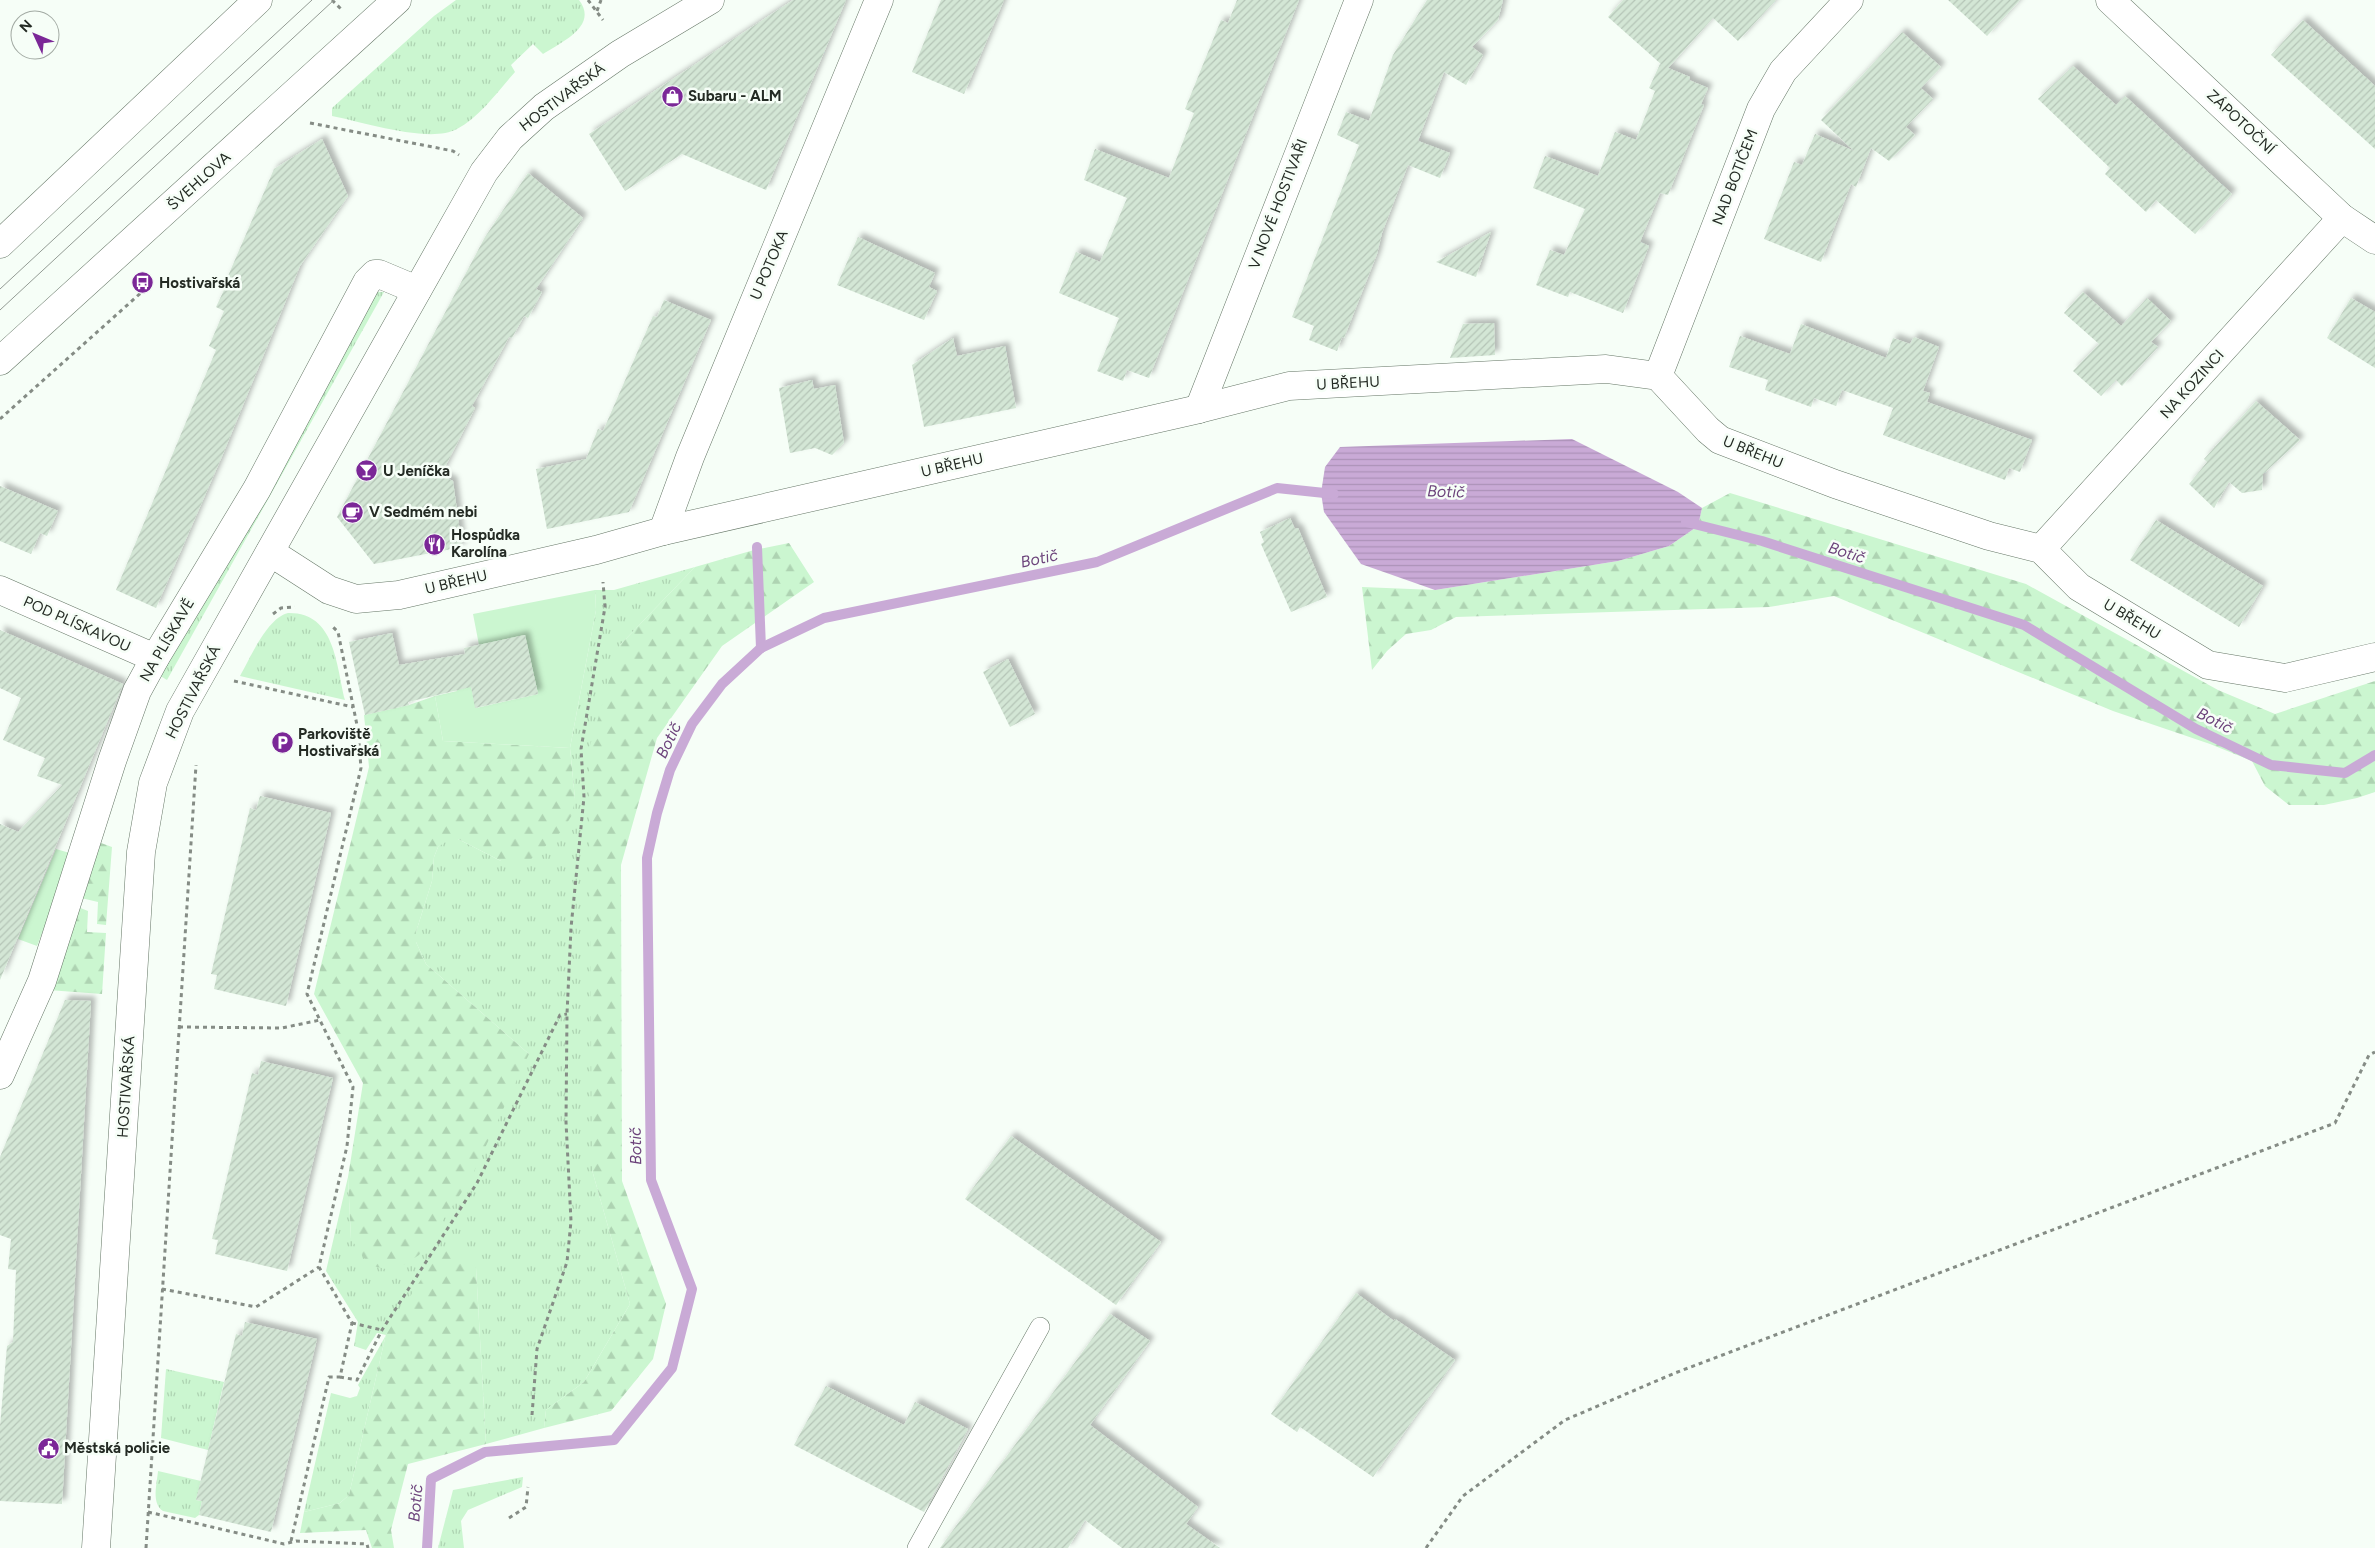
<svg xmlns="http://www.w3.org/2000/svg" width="2375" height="1548" font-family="Figtree,sans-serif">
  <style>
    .grass { fill: url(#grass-tufts) }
    .forest { fill: url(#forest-firs) }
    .garden { fill: #cbf6d0 }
    .water { fill: url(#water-rules) }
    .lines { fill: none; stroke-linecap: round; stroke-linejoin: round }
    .stream { stroke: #c9aad6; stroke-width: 10 }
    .building { fill: url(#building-hatch); filter: url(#shadow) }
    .service-casing { stroke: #657666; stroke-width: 20 }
    .minor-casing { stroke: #657666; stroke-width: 29 }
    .secondary-casing { stroke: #657666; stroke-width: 29 }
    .path { stroke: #858c85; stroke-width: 3; stroke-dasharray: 4 4; stroke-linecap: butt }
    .service { stroke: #fff; stroke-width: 19 }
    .minor { stroke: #fff; stroke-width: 28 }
    .secondary { stroke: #fff; stroke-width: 28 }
    .tram { stroke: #939b94; stroke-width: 1 }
    .labels { text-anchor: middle; stroke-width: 5; stroke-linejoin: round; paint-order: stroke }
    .poi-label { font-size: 15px; font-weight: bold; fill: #242b24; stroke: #f6fef7; text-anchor: start }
    .street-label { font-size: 15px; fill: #242b24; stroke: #f6fef7 }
    .water-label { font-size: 16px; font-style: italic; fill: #6c437b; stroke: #f6fef7 }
  </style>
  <defs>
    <pattern id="grass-tufts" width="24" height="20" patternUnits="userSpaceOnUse" patternTransform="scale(1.25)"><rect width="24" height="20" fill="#cbf6d0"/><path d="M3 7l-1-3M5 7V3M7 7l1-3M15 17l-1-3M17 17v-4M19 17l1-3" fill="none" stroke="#aed3b2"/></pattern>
    <pattern id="forest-firs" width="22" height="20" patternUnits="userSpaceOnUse" patternTransform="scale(1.25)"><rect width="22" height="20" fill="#cbf6d0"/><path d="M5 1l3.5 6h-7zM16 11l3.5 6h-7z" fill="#aed3b2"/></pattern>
    <pattern id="water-rules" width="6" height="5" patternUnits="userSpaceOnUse" patternTransform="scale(1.25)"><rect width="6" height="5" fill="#c9aad6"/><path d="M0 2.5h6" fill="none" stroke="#ac92b8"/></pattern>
    <pattern id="building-hatch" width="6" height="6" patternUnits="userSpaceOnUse" patternTransform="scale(1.25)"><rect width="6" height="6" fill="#d3e6d5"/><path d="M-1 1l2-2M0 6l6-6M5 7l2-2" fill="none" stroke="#b5c5b7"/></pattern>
    <filter id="shadow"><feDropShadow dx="4.5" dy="-4.5" stdDeviation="2.5" flood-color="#0004"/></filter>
  </defs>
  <rect width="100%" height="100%" fill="#f6fef7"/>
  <g class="grass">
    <path d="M 456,0 L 579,0 C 599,26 561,42 543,54 L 533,44 L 511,65 L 515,72 C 498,91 480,117 457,129 C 430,144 363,122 332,116 L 332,108 L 434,16 Z"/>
    <path d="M 377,292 L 384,292 L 167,680 L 157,674 Z"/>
    <path d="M 695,567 L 620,645 L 592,1170 L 630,1304 L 584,1382 L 546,1410 L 544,1428 L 486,1444 L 476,1268 L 386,1334 L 349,1495 L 340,1503 L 304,1512 L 331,1393 L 350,1398 L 357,1396 L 360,1388 L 358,1385 L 386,1335 L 377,1333 L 366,1350 L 354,1346 L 358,1322 L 326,1271 L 348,1177 L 351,1239 L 529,1054 L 426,964 L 416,942 L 416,932 L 432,881 L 434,857 L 438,847 L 448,839 L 458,839 L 501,861 L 575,799 L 570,748 L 596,610 L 595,590 L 614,590 Z"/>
    <path d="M 288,613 C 335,612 336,664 345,700 L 240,676 C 251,657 267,618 288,613 Z"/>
    <path d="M 166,1369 L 224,1382 L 208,1450 L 161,1438 Z"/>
    <path d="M 158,1471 L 201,1481 L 196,1500 L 202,1501 L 199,1515 L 195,1518 L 163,1511 C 151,1503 157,1484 158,1471 Z"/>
    <path d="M 523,1477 L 522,1487 L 468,1510 L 461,1521 L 464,1548 L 438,1548 L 453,1490 Z"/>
  </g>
  <g class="forest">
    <path d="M 1730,493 L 2026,584 L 2218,690 L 2275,714 L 2375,681 L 2375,792 L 2357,798 L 2324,805 L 2289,805 L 2265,786 L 2252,761 L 2210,744 L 2113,711 L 1834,596 L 1769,607 L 1456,617 L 1431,630 L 1406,634 L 1387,651 L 1372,670 L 1362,587 L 1435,590 L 1618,561 L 1669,546 L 1698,526 L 1702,508 Z"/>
    <path d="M 789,543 L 814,582 L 722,646 L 657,738 L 621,865 L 622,1181 L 666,1304 L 653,1359 L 611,1411 L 544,1428 L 546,1410 L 584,1382 L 630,1304 L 592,1170 L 589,749 L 620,645 L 695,567 L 754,550 Z"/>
    <path d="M 435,696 L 443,741 L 570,748 L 575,799 L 572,815 L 562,831 L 530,860 L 521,864 L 501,861 L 458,839 L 448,840 L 438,847 L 434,857 L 432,881 L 416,932 L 416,942 L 426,964 L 529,1054 L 470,1180 L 419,1255 L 394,1271 L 369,1265 L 351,1239 L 348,1177 L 363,1083 L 314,994 L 369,767 L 364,715 L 409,705 Z"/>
    <path d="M 101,843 L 112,847 L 106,925 L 97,924 L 98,902 L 81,898 Z"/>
    <path d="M 78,907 L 88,911 L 87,932 L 106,933 L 102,994 L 48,990 Z"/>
    <path d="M 440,1250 C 457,1253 467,1253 476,1268 L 486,1444 L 408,1464 L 391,1530 L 394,1548 L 372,1548 L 366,1530 L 300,1533 L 304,1512 L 340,1503 L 349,1495 L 386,1334 Z"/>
  </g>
  <g class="garden">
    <path d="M 595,590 L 596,610 L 570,748 L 443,741 L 435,696 L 457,691 L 454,677 L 468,674 L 476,708 L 538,694 L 525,635 L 479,645 L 473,614 Z"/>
    <path d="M 56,849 L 73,854 L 37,946 L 18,939 Z"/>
  </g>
  <path class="water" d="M 1572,439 L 1678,492 L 1702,508 L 1698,526 L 1669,546 L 1618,561 L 1435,590 L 1361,564 L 1324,512 L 1321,493 L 1325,467 L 1340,447 Z"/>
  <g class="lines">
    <g class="stream">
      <path d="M 1686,522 L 1762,541 L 2024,625 L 2196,729 L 2271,765 L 2345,773 L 2375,755"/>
      <path d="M 757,547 L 761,648"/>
      <path d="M 427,1548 L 431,1479 L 485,1452 L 614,1440 L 672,1368 L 692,1289 L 651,1180 L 647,858 L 657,813 L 670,770 L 692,724 L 722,684 L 761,648 L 824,618 L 1097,562 L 1277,488 L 1334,494"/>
    </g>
  </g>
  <g class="building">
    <path d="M 793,0 L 846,0 L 766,190 L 682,154 L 625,191 L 589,134 Z"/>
    <path d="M 941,0 L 1004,0 L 964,94 L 912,72 Z"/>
    <path d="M 1237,0 L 1299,0 L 1149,378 L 1127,370 L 1123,381 L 1097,371 L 1119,318 L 1059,293 L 1076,252 L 1100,262 L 1127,198 L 1084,180 L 1095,149 L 1169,178 L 1194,113 L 1185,109 L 1221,20 L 1228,23 Z"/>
    <path d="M 1427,0 L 1503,0 L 1498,20 L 1472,47 L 1483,55 L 1466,85 L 1444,72 L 1418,141 L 1450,153 L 1440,178 L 1408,165 L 1382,233 L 1377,254 L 1344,338 L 1342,337 L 1337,351 L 1309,340 L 1314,326 L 1292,317 L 1359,145 L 1337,135 L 1346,112 L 1369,121 L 1393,55 Z"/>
    <path d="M 1623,0 L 1776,0 L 1738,41 L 1713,18 L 1668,68 L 1690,77 L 1689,80 L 1708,88 L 1701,104 L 1704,105 L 1668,195 L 1660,193 L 1640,242 L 1649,246 L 1623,313 L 1570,292 L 1568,297 L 1536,285 L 1550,250 L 1564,255 L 1585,209 L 1533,188 L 1545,156 L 1598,176 L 1615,132 L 1636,140 L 1655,91 L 1649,88 L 1660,64 L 1662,65 L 1608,17 Z"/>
    <path d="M 1948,0 L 2020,0 L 1987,36 Z"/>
    <path d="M 2303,20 L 2375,86 L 2375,149 L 2271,55 Z"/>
    <path d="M 1902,32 L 1941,67 L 1921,88 L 1933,99 L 1906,127 L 1915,135 L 1889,161 L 1871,148 L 1856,187 L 1851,184 L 1821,262 L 1764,239 L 1794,162 L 1802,165 L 1815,134 L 1854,151 L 1821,120 Z"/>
    <path d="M 2073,66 L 2116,105 L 2125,96 L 2232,194 L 2195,234 L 2156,200 L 2146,212 L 2105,174 L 2110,168 L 2038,99 Z"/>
    <path d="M 322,139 L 348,196 L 300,266 L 223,454 L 156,608 L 116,590 L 216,350 L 209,346 L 224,311 L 216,307 L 224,290 L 222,290 L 274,169 Z"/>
    <path d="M 528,173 L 583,218 L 536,289 L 542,292 L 528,318 L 524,316 L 512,338 L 509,337 L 472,406 L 475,408 L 441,475 L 453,481 L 462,547 L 374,564 L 337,517 L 485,237 Z"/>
    <path d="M 1491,232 L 1476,277 L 1436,262 Z"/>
    <path d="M 858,237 L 935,273 L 929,287 L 937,291 L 924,320 L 837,285 Z"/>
    <path d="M 2083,292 L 2121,326 L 2147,298 L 2171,321 L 2151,342 L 2158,347 L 2122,386 L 2116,380 L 2101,396 L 2073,371 L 2099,344 L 2064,313 Z"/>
    <path d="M 2351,298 L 2375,312 L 2375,368 L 2327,338 Z"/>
    <path d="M 664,300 L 711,320 L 629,512 L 547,529 L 536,469 L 586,459 L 598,429 L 603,431 L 653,316 L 657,317 Z"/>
    <path d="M 1494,323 L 1495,355 L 1450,358 L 1463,324 Z"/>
    <path d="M 1801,324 L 1886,358 L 1893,338 L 1910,344 L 1914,337 L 1939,347 L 1923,391 L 1930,393 L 1927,402 L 2032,440 L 2020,472 L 2009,468 L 2005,480 L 1883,435 L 1893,408 L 1842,390 L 1836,406 L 1814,398 L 1811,407 L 1765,390 L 1768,380 L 1729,367 L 1740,336 L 1790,354 Z"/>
    <path d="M 953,338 L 957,356 L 1005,346 L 1016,408 L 924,427 L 912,365 Z"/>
    <path d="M 812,380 L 814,389 L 835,385 L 844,443 L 832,455 L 815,448 L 790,453 L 779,388 Z"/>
    <path d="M 2256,401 L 2300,440 L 2263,474 L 2262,490 L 2242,493 L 2229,482 L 2214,508 L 2189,484 L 2207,462 L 2204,459 Z"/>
    <path d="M 0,486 L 58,511 L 47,536 L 40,533 L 31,554 L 0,541 Z"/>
    <path d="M 1290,518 L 1295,529 L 1298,528 L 1327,597 L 1291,612 L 1261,544 L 1264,542 L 1260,532 Z"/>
    <path d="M 2156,520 L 2263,586 L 2239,627 L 2130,560 Z"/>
    <path d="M 0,630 L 123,684 L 0,980 L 0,824 L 18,832 L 62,785 L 37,776 L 45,758 L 3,740 L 21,698 L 0,688 Z"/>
    <path d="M 392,633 L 399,665 L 465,654 L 464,648 L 525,635 L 538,694 L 475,708 L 471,687 L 408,702 L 409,705 L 365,715 L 349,642 Z"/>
    <path d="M 1008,659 L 1035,714 L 1010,727 L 983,672 Z"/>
    <path d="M 260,796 L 331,813 L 286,1006 L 214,989 L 217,975 L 211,974 L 250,808 L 256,810 Z"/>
    <path d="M 65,1000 L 91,1001 L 62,1504 L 0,1501 L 0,1426 L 7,1346 L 13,1342 L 16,1270 L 8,1269 L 11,1239 L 0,1235 L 0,1157 Z"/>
    <path d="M 261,1061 L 333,1078 L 287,1271 L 215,1254 L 218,1240 L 212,1239 L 252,1073 L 258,1075 Z"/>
    <path d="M 1011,1136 L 1161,1242 L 1116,1305 L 965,1199 Z"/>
    <path d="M 1356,1293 L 1394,1321 L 1395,1319 L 1455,1360 L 1373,1477 L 1300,1427 L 1297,1432 L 1271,1414 Z"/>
    <path d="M 1110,1314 L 1150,1341 L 1090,1425 L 1198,1507 L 1186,1524 L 1220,1548 L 1122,1548 L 1085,1520 L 1068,1548 L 940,1548 Z"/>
    <path d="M 245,1322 L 317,1339 L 271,1532 L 199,1515 L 202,1501 L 196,1500 L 236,1334 L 242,1336 Z"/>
    <path d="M 826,1386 L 904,1425 L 915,1402 L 968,1429 L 924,1512 L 794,1445 Z"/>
  </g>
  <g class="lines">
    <defs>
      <path id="service" d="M 917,1548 L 1040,1327"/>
      <g id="minor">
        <path d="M 2110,0 L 2342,218 L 2375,240"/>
        <path d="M 1658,376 L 1761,109 L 1783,71 L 1849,0"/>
        <path d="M 1199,409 L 1359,0"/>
        <path d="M 663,531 L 690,457 L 879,0"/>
        <path d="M 2041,549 L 2342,218"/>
        <path d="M 270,552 L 329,590 L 356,599 L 399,595 L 596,550 L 663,531 L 1199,409 L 1289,386 L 1606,369 L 1658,376 L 1708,430 L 1720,440 L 1835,484 L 1989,536 L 2041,549 L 2079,587 L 2208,665 L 2285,678 L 2375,657"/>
        <path d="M 0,590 L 155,658"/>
        <path d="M 0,1075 L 42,981 L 112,761 L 137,691 L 155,658 L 257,489 L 367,282 L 375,274 L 379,274 L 417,290"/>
        <path d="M 96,1548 L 141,852 L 153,783 L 180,711 L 484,172 L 510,138 L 544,107 L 620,54 L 710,0"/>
      </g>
      <g id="secondary">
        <path d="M 0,244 L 258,0"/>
        <path d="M 0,361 L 397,0"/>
      </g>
    </defs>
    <use href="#service" class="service-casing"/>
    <use href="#minor" class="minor-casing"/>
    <use href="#secondary" class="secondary-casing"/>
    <g class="path">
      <path d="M 332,0 L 341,9"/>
      <path d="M 588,0 L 603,20"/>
      <path d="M 597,11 L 601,0"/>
      <path d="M 310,123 L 453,151 L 459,155"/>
      <path d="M 0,419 L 153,282"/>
      <path d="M 273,614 L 281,608 L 295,607"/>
      <path d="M 234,681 L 353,707"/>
      <path d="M 179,1027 L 282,1028 L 320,1020"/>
      <path d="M 162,1289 L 256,1307 L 319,1267"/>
      <path d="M 352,1323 L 382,1330"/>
      <path d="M 340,1377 L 357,1380 L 382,1330 L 477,1183 L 560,1015 L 567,1014"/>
      <path d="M 532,1415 L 537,1349 L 567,1262 L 571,1221 L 566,1122 L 567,1014 L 571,928 L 584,797 L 581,749 L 605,607 L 603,582"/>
      <path d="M 148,1512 L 284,1544 L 296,1541 L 367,1544 L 368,1548"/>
      <path d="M 509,1518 L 526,1507 L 528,1487"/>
      <path d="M 291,1541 L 329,1377 L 340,1377 L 352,1323 L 319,1267 L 347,1146 L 353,1087 L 307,994 L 361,768 L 358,730 L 338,632 L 332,626"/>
      <path d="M 146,1548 L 196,765"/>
      <path d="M 1426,1548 L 1463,1496 L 1565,1420 L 1675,1373 L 2335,1123 L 2369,1055 L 2375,1052"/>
    </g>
    <use href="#service" class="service"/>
    <use href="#minor" class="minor"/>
    <use href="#secondary" class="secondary"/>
    <g class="tram">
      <path d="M 0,289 L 312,0"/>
      <path d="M 0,310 L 334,0"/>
    </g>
  </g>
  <defs>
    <symbol id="shop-disc" viewBox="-11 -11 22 22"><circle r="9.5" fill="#7b2797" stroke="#f6fef7"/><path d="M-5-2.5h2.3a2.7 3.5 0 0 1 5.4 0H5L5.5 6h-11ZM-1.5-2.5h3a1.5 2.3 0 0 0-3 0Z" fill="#fff"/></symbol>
    <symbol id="bus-disc" viewBox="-11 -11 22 22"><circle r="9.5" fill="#7b2797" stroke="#f6fef7"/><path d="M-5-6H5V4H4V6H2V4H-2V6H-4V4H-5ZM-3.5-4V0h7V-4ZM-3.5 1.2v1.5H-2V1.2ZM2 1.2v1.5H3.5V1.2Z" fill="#fff"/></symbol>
    <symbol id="bar-disc" viewBox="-11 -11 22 22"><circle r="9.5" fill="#7b2797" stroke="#f6fef7"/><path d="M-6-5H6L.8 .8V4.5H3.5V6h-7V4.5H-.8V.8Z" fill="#fff"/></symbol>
    <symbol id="cafe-disc" viewBox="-11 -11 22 22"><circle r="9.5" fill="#7b2797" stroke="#f6fef7"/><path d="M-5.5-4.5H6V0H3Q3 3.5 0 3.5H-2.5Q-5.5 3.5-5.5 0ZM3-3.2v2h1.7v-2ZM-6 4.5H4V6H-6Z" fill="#fff"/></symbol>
    <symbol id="restaurant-disc" viewBox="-11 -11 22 22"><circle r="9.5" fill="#7b2797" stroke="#f6fef7"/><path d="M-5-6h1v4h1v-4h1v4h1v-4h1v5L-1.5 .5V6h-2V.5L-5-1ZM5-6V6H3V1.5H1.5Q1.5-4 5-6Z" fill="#fff"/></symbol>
    <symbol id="parking-disc" viewBox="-11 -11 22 22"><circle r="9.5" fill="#7b2797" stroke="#f6fef7"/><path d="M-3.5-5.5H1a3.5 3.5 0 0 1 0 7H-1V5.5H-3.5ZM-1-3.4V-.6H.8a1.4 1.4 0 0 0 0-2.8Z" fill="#fff"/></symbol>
    <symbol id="civic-disc" viewBox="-11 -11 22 22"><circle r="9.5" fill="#7b2797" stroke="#f6fef7"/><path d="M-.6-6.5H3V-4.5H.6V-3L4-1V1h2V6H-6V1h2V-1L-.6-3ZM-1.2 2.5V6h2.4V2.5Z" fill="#fff"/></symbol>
  </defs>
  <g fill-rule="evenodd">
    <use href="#shop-disc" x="660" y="84" width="25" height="25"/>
    <use href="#bus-disc" x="130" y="270" width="25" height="25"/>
    <use href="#bar-disc" x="354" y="458" width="25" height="25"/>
    <use href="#cafe-disc" x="340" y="500" width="25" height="25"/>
    <use href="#restaurant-disc" x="422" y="532" width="25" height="25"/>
    <use href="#parking-disc" x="270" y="730" width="25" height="25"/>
    <use href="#civic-disc" x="36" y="1436" width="25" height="25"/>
  </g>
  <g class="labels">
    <g class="poi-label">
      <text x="688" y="101">Subaru - ALM</text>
      <text x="159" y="288">Hostivařská</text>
      <text x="383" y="476">U Jeníčka</text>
      <text x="369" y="517">V Sedmém nebi</text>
      <text x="451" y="540">Hospůdka<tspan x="451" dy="17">Karolína</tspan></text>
      <text x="298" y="739">Parkoviště<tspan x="298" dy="17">Hostivařská</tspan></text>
      <text x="64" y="1453">Městská policie</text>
    </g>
    <g class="street-label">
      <text transform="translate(562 97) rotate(-37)" y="5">HOSTIVAŘSKÁ</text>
      <text transform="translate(2241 122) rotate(43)" y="5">ZÁPOTOČNÍ</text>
      <text transform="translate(1735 177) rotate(-69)" y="5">NAD BOTIČEM</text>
      <text transform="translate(199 181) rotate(-42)" y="5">ŠVEHLOVA</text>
      <text transform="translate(1278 204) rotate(-69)" y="5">V NOVÉ HOSTIVAŘI</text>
      <text transform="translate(769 265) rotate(-67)" y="5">U POTOKA</text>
      <text transform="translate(1348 383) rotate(-3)" y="5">U BŘEHU</text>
      <text transform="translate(2192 384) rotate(-48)" y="5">NA KOZINCI</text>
      <text transform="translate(1753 452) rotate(22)" y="5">U BŘEHU</text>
      <text transform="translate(952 465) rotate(-13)" y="5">U BŘEHU</text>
      <text transform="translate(456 582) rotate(-13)" y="5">U BŘEHU</text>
      <text transform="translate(2132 619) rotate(31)" y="5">U BŘEHU</text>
      <text transform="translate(77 624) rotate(24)" y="5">POD PLÍSKAVOU</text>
      <text transform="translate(167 640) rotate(-60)" y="5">NA PLÍSKAVĚ</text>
      <text transform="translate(193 692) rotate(-63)" y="5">HOSTIVAŘSKÁ</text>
      <text transform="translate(126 1087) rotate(-86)" y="5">HOSTIVAŘSKÁ</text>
    </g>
    <g class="water-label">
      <text transform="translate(1446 491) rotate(2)" y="6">Botič</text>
      <text transform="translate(1847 552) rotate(18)" y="6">Botič</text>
      <text transform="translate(1039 558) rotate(-12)" y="6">Botič</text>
      <text transform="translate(2215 720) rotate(27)" y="6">Botič</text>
      <text transform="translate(668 740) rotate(-64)" y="6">Botič</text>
      <text transform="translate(635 1146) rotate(-91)" y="6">Botič</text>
      <text transform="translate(415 1503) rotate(-85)" y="6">Botič</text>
    </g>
  </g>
  <g transform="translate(35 35) rotate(314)"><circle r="24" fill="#f6fef7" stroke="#a2aaa3"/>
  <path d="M0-4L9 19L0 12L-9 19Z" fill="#7b2797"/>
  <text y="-8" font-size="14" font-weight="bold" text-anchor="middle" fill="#242b24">N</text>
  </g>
</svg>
